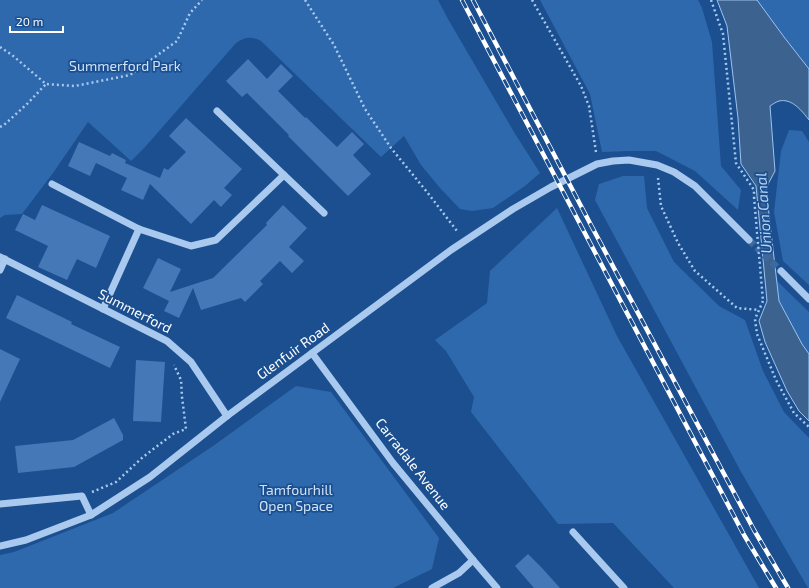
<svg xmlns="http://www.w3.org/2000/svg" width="809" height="588" font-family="'Exo 2',sans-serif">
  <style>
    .green { fill: #2e69ad }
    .water { fill: #3c6290; stroke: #9cc4f0 }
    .building { fill: #4478b7 }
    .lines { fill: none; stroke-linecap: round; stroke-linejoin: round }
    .minor-tunnel { stroke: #3d69a0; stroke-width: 7; stroke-dasharray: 7 3.5; stroke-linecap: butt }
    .path { stroke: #a9c9ee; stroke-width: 2.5; stroke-dasharray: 2 3; stroke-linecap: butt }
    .minor { stroke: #a9c9ee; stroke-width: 7 }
    .rail-casing { stroke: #fff; stroke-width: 4.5 }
    .rail { stroke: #1b4f8f; stroke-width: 3; stroke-dasharray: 9; stroke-linecap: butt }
    .path-bridge { stroke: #a9c9ee; stroke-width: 2.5; stroke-dasharray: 2 3; stroke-linecap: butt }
    .labels { text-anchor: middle; stroke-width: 3.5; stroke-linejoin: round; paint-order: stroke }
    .park-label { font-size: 14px; fill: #cfe3fa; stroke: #1b4f8f }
    .street-label { font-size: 14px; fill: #fff; stroke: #1b4f8f }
    .water-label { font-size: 15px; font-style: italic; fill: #b5d3f5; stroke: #1b4f8f }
  </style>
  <rect width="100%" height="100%" fill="#1b4f8f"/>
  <g class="green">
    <path d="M 0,0 L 438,0 L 448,19 L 514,132 L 540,173 L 525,186 L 493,208 L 472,211 L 460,209 L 440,188 L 421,165 L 404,136 L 381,157 L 261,41 C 251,36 245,37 236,43 L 146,146 L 131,161 L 88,122 L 53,173 L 22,214 L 5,215 L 0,218 Z"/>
    <path d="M 540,0 L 698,0 L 702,8 L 712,42 L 721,166 L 741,190 L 738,210 L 695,171 L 656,151 L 629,151 L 602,152 L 590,94 Z"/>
    <path d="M 757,0 L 809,0 L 809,69 L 784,37 Z"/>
    <path d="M 789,130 L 802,131 L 809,142 L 809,285 L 783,261 L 774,212 L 781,151 Z"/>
    <path d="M 623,176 L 644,176 L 647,208 L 674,262 L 719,306 L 745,320 L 763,371 L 784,412 L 809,438 L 809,588 L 808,588 L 740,470 L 595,200 L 599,184 Z"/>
    <path d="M 557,208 L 617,336 L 759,588 L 674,588 L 613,523 L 558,524 L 471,412 L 474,397 L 446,351 L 435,340 L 487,303 L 490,271 Z"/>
    <path d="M 777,281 L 809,312 L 809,354 L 802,344 L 779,301 Z"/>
    <path d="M 296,386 L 331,392 L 439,538 L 432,569 L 393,588 L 0,588 L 0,555 L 14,552 L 113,513 L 213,446 Z"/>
  </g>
  <path class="water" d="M 717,0 L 757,0 L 784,37 L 809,69 L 809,120 C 802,111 792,98 779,101 C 776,102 773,104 770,106 L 775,171 L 766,188 L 779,301 L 802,344 L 809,354 L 809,421 L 799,411 L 787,391 L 765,342 L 759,321 L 767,301 L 756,186 L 741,164 L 738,118 L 727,26 Z"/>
  <g class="building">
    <path d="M 248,59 L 267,79 L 281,64 L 293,76 L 278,91 L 305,118 L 306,117 L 337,147 L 352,132 L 364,144 L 353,155 L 371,174 L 348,196 L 288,136 L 289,135 L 247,93 L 242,97 L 226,81 Z"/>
    <path d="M 186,118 L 242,169 L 224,188 L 232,195 L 221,207 L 214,200 L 191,224 L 150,184 L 143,200 L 121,190 L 127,178 L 96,163 L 90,176 L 68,166 L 79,142 L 110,156 L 112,153 L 126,160 L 125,163 L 160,178 L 164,168 L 168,170 L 186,152 L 169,136 Z"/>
    <path d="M 42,205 L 110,236 L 96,268 L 77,259 L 67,280 L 38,267 L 48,246 L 15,230 L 23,214 L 35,220 Z"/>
    <path d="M 283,205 L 307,228 L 289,247 L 304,261 L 292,273 L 280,261 L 260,281 L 263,284 L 245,302 L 241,298 L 201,310 L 193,288 L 179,318 L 164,311 L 169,301 L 143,288 L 158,258 L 181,269 L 170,292 L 213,278 L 267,225 L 266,223 Z"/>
    <path d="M 17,295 L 72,322 L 71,324 L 120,347 L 110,368 L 6,318 Z"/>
    <path d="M 0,349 L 20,359 L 0,402 Z"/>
    <path d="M 136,360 L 165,362 L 161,422 L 133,421 Z"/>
    <path d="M 114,418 L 123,435 L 123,440 L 74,467 L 18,473 L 15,446 L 73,440 Z"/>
    <path d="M 528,554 L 542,568 L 560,588 L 534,588 L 515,566 Z"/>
  </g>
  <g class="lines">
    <path class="minor-tunnel" d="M 749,240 L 781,271"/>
    <g class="path">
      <path d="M 305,0 L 334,45 L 365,109 L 391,148 L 427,192 L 457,231"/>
      <path d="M 532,0 L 581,86 L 589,106 L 596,152"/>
      <path d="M 711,0 L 723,34 L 736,163 L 754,190 L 754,197"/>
      <path d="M 0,47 L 12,55 L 46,84 L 75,86 L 130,75 L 177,41 L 190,13 L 202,0"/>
      <path d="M 0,127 L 4,125 L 27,104 L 46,84"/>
      <path d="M 658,178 L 661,206 L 678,243 L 695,271 L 737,308 L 759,310"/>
      <path d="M 763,301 L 755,319 L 757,334 L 776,380 L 794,413 L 809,427"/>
      <path d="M 92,492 L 116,482 L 143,457 L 173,434 L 186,429 L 182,397 L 181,380 L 174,365"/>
    </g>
    <g class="minor">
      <path d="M 217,111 L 284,175"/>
      <path d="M 52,184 L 139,229 L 191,246 L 216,240 L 284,175 L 324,213"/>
      <path d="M 0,257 L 167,341 L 191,362 L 227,416"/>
      <path d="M 0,270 L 5,259"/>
      <path d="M 781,271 L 809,299"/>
      <path d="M 103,309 L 139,229"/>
      <path d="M 312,353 L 393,463 L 473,560 L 497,588"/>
      <path d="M 0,504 L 82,496 L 91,515"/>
      <path d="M 573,532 L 624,588"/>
      <path d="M 0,546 L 26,540 L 91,515 L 150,477 L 227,416 L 451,250 L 513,209 L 551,187 L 597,164 L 613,161 L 629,160 L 657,165 L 674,172 L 695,186 L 749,240"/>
      <path d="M 432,588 L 459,573 L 473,560"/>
    </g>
    <defs>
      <g id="rail">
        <path d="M 462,0 L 744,535 L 776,588"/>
        <path d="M 473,0 L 592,227 L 754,530 L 788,588"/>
      </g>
    </defs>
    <use href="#rail" class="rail-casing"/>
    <use href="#rail" class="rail"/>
    <path class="path-bridge" d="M 754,197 L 763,301"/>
  </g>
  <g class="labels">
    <g class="park-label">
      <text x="125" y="71">Summerford Park</text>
      <text x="296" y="495">Tamfourhill<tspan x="296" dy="16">Open Space</tspan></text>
    </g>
    <g class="street-label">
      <text transform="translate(135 311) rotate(27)" y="5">Summerford</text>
      <text transform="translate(293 351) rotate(-36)" y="5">Glenfuir Road</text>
      <text transform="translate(413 464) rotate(52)" y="5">Carradale Avenue</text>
    </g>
    <g class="water-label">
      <text transform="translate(764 213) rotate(-94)" y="5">Union Canal</text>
    </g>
  </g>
  <path d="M10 26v6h53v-6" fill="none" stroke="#ffffff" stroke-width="2"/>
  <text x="16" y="26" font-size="12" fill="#ffffff" stroke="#1b4f8f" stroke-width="3" paint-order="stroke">20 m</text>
</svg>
